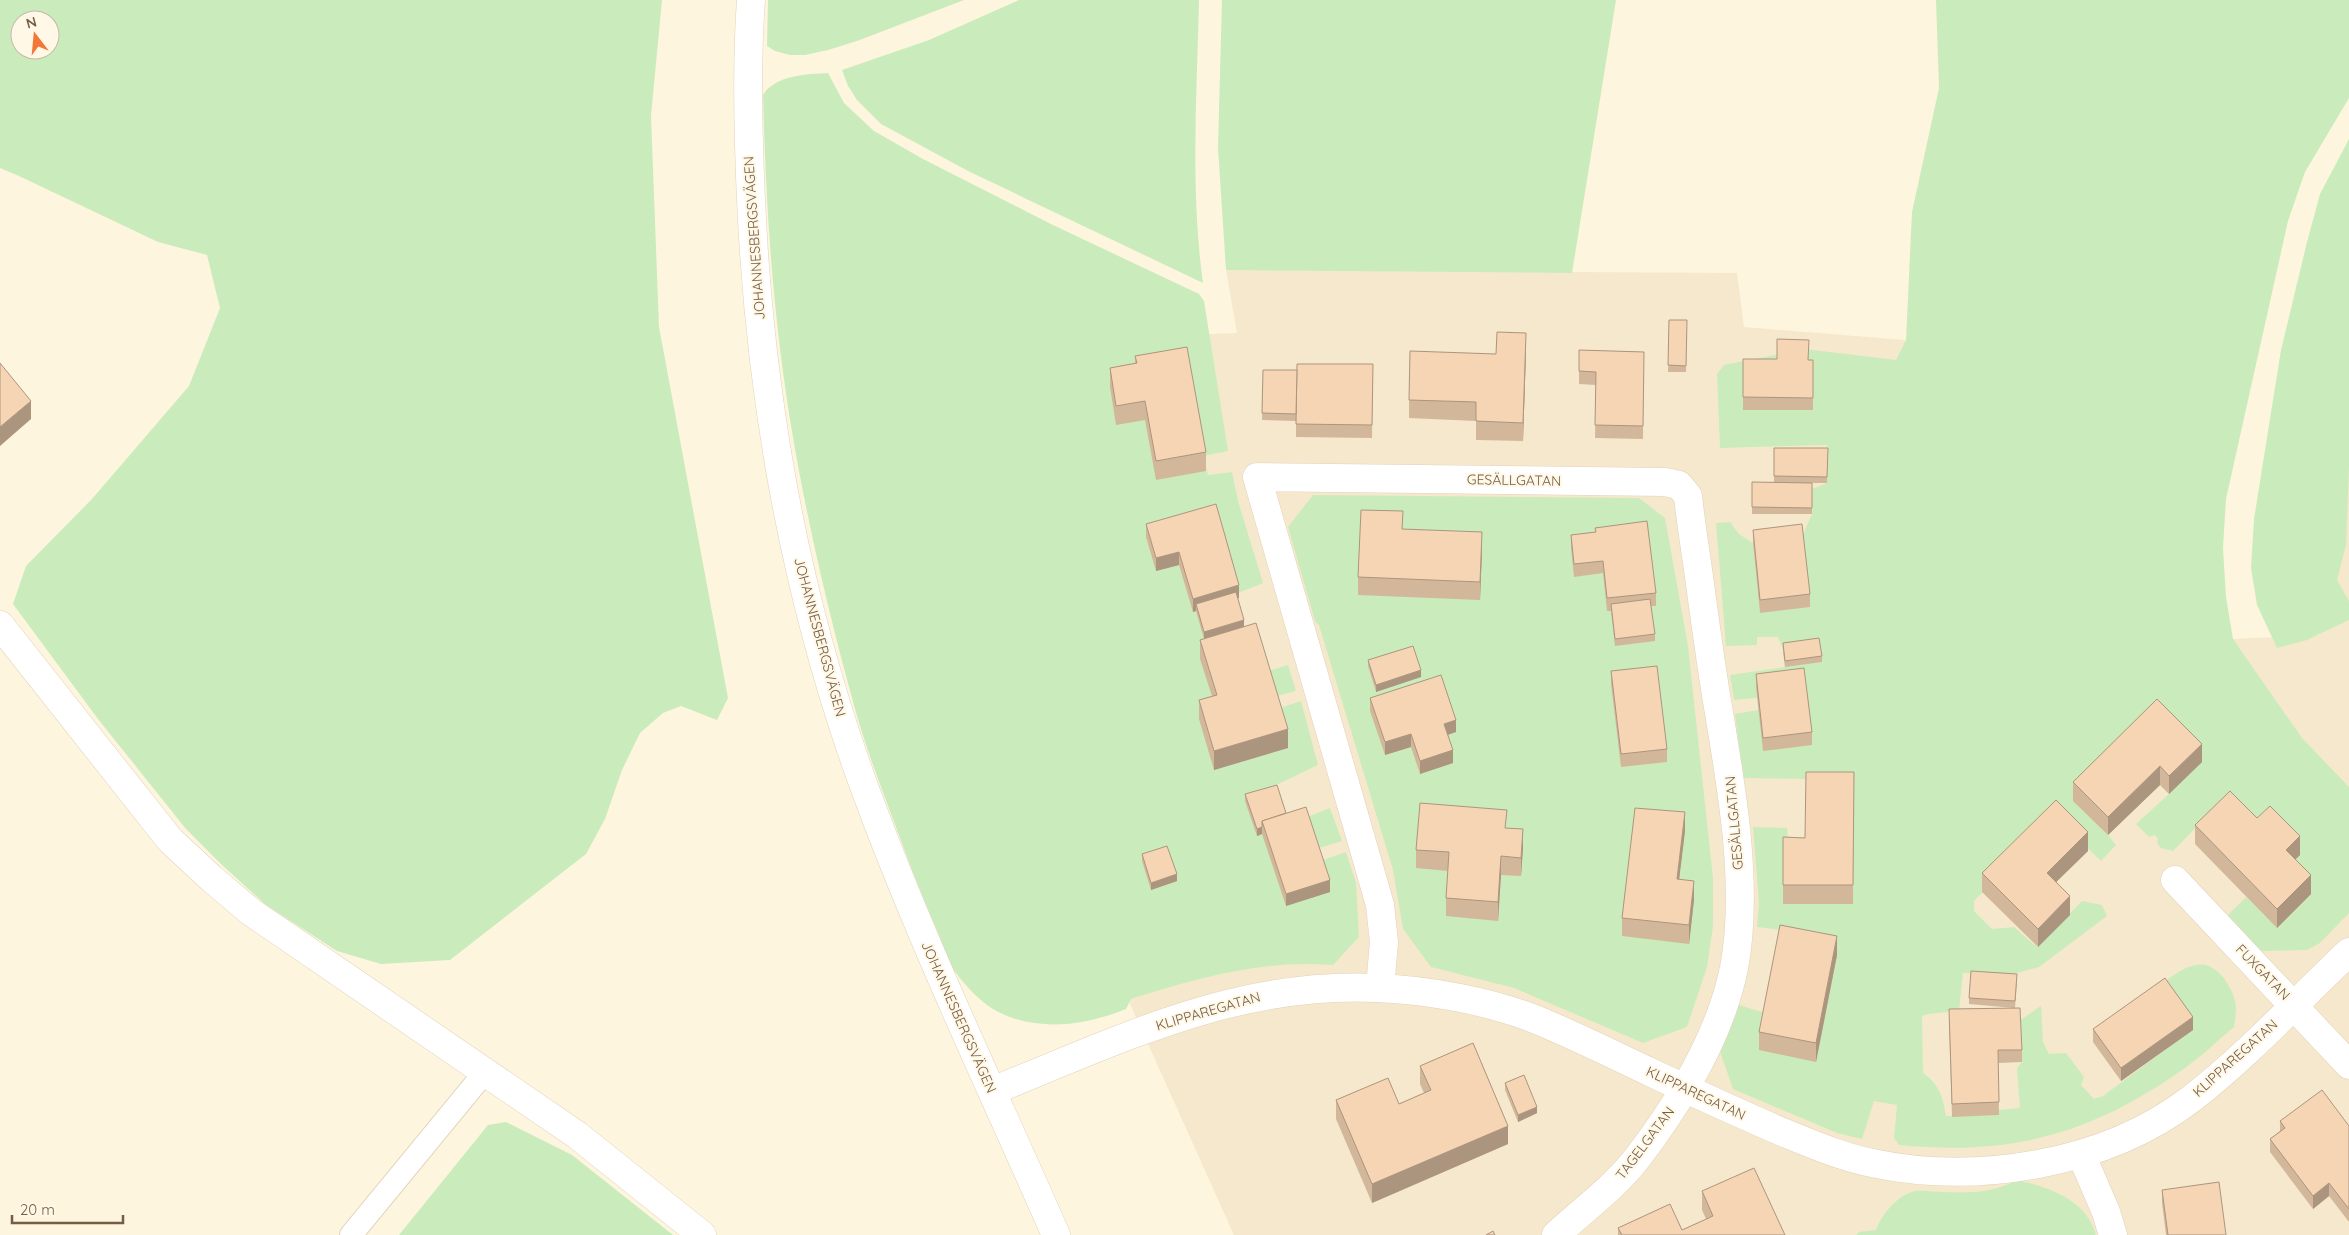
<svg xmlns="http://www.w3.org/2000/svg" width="2349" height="1235" font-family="Quicksand,sans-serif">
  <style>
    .residential { fill: #f6e8cc }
    .green { fill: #caecbc; fill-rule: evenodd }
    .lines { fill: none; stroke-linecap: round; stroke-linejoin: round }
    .service-casing { stroke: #e2d2ba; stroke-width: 24 }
    .minor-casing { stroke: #e2d2ba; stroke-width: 29 }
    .tertiary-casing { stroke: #e2d2ba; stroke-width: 29 }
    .service { stroke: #fff; stroke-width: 22 }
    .minor { stroke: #fff; stroke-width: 28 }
    .tertiary { stroke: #fff; stroke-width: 28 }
    .wall { fill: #d3b79b }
    .shaded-wall { fill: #ac957e }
    .building { fill: #f5d5b4; stroke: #ac957e }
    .labels { text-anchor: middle; stroke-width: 4; stroke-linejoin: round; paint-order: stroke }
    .street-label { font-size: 14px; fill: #755c45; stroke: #fff8e6 }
  </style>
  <rect width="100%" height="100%" fill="#fef5de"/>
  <path class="residential" d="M 1226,270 L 1737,273 L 1744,327 L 1905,340 L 1930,592 L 1983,696 L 2234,639 L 2320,635 L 2349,379 L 2349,1235 L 1234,1235 L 1045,815 L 920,346 L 1237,333 Z"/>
  <g class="green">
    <path d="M 0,0 L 662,0 L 651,116 L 659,327 L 728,698 L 717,720 L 681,706 L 663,713 L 640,733 L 622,770 L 605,819 L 586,854 L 450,960 L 381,964 L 337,951 L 266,905 L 222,865 L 186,829 L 98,719 L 13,604 L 26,566 L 92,499 L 189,386 L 220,308 L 207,255 L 158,242 L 19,176 L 0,168 ZM 20,20 L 50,20 L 50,50 L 20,50 Z"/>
    <path d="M 768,0 L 964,0 L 857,41 L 828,50 L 805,55 L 790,55 L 775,51 L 767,46 Z"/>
    <path d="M 1019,0 L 1199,0 C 1197,94 1190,189 1203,283 L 968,171 L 881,124 L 857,100 L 848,86 L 842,70 L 929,40 Z"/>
    <path d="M 1222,0 L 1616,0 L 1572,273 L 1226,270 L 1218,148 Z"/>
    <path d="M 1936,0 L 2349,0 L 2349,98 L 2305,172 L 2288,221 L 2226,499 L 2223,548 L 2226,597 L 2233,639 L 2302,738 L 2349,787 L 2349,913 L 2320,943 L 2307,950 L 2259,951 L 2227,916 L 2246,897 L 2277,927 L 2222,801 L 2173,851 L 2161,848 L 2157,843 L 2158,839 L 2155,835 L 2149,837 L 2136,824 L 2169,794 L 2157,718 L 2108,835 L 2116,845 L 2101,861 L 2056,818 L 1974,901 L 1974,911 L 1992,929 L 2014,927 L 2037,947 L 2082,901 L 2102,905 L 2107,916 L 2039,967 L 2017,973 L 1963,973 L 1959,1011 L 1928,1014 L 1922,1016 L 1923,1073 C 1939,1084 1943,1097 1946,1116 L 1999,1115 L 1999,1110 L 2020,1108 L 2017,1068 L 2022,1062 L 2020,1020 L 2041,1006 L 2043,1042 L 2049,1054 L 2066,1053 L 2084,1077 L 2081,1085 L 2094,1099 L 2103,1096 L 2192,1030 L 2161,985 C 2173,975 2190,962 2206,965 C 2222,969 2235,993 2236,1007 C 2236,1014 2235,1020 2234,1027 C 2218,1040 2202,1056 2185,1068 C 2092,1134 2012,1156 1899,1145 L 1894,1138 L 1897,1105 L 1874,1101 L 1862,1139 L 1837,1133 L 1733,1089 L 1718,1046 L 1739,1005 L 1765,1013 L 1788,931 L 1757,927 L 1759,903 L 1753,827 L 1787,828 L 1788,839 L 1853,904 L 1854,791 L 1807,779 L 1743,778 L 1735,714 L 1758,710 L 1757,698 L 1734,700 L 1730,675 L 1785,667 L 1783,650 L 1778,637 L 1757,637 L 1757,645 L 1726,646 L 1716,523 L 1730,522 L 1739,534 L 1753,543 L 1760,613 L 1802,537 L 1812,514 L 1812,489 L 1827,483 L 1827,445 L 1720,448 L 1717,374 L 1724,365 L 1805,349 L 1896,360 L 1906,340 L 1912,212 L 1939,88 Z"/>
    <path d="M 828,73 L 844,103 L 874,131 L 923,159 L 1053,225 L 1199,294 L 1204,301 L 1228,451 L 1203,456 L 1208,475 L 1232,472 L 1238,501 L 1263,583 L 1238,593 L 1236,599 L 1244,627 L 1204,639 L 1265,672 L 1288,665 L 1296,691 L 1273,697 L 1277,709 L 1301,701 L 1318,765 L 1274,786 L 1287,825 L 1330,808 L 1342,841 L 1316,849 L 1320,861 L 1346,852 L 1356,883 L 1359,937 L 1333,965 C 1264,959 1197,978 1131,999 L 1126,1009 C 1084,1026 1034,1033 993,1009 C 978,1000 961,981 951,966 C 946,957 943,945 939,935 C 927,908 916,881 906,854 C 887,802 866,751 852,698 C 820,581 791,451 778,331 C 769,253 765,174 763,95 C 775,75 807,74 828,73 Z"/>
    <path d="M 2349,139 L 2349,467 L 2346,545 L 2337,580 L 2349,601 L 2349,620 L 2307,640 L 2277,648 L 2257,605 L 2251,568 L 2254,519 L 2281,350 L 2307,242 L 2320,194 Z"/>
    <path d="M 1313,495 L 1639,498 L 1665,518 L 1688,646 L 1713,878 L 1713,926 L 1707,967 L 1687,1027 L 1643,1043 L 1514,988 L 1431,967 L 1403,929 L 1393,870 L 1319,625 L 1315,621 L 1288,527 Z"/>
    <path d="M 506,1122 L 572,1155 L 673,1235 L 399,1235 L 488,1125 Z"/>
    <path d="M 2017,1180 C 2049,1187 2087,1200 2096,1235 L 1856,1235 L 1859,1232 L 1876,1230 C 1882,1214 1898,1194 1916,1191 C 1924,1190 1934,1192 1943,1192 C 1971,1193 1992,1193 2017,1180 Z"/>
  </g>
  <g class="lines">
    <defs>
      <path id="service" d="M 351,1235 L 485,1072"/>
      <g id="minor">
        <path d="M 0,625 L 170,840 L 212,879 L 251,912 L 577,1135 L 702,1235"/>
        <path d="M 2175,880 L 2349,1065"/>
        <path d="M 1380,988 L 1384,942 L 1380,905 L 1257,477 L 1665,482 L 1679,485 L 1688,496 C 1691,525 1696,554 1700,584 C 1705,621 1710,658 1716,695 C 1730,779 1750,884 1734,968 C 1720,1037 1680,1102 1638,1157 C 1615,1187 1584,1209 1556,1235"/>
        <path d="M 992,1091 C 1119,1040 1237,981 1377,988 C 1428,990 1490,1001 1537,1020 C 1576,1036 1614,1055 1652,1073 C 1697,1094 1742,1115 1787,1134 C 1815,1145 1842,1157 1872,1163 C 1976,1185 2105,1165 2191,1099 C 2246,1057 2298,1000 2349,952"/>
        <path d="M 2081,1154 L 2106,1212 L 2113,1235"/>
      </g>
      <path id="tertiary" d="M 751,0 C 746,66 748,134 751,200 C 760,400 796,601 865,789 C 921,941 991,1087 1056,1235"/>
    </defs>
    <use href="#service" class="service-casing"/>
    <use href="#minor" class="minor-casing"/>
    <use href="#tertiary" class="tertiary-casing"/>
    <use href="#service" class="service"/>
    <use href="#minor" class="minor"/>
    <use href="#tertiary" class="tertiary"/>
  </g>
  <g class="wall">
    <path d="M 1669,320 L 1687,320 L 1686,372 L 1668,372 Z"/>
    <path d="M 1579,350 L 1644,352 L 1643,439 L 1595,438 L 1596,385 L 1579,384 Z"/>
    <path d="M 1526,352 L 1523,441 L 1476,440 L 1476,421 L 1409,418 L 1409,400 L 1496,354 Z"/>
    <path d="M 1135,356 L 1206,452 L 1206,471 L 1156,480 L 1145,420 L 1116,425 L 1110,387 L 1110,368 L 1135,363 Z"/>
    <path d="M 1743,359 L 1813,360 L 1813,410 L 1743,410 Z"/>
    <path d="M 1373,364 L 1372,438 L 1296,437 L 1296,403 L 1296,421 L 1262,420 L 1263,370 L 1297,370 Z"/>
    <path d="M 1774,448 L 1828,448 L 1827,483 L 1812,483 L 1812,514 L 1752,514 L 1752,482 L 1774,482 Z"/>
    <path d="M 1146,524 L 1239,598 L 1237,599 L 1244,627 L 1288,748 L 1214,770 L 1199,719 L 1199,700 L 1212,696 L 1200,659 L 1200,640 L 1204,639 L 1196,611 L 1193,612 L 1179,565 L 1156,571 L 1146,537 Z"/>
    <path d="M 1595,528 L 1656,593 L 1656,606 L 1651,606 L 1655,634 L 1655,641 L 1615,646 L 1611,611 L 1607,611 L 1603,573 L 1574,577 L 1571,548 L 1571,535 L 1595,532 Z"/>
    <path d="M 1403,529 L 1482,551 L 1480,600 L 1358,595 L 1358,577 Z"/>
    <path d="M 1753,530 L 1810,594 L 1810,607 L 1760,613 L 1753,543 Z"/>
    <path d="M 1783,643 L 1822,656 L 1822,662 L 1785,667 L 1783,650 Z"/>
    <path d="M 1368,660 L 1421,677 L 1376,692 L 1368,666 Z"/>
    <path d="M 1611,671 L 1667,749 L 1667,762 L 1621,767 L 1611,684 Z"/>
    <path d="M 1756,674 L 1812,732 L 1812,745 L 1763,751 L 1756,687 Z"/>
    <path d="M 1370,698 L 1456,732 L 1448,735 L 1453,763 L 1420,774 L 1411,747 L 1385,755 L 1370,711 Z"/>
    <path d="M 2157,699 L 2202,762 L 2169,794 L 2160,785 L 2108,835 L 2073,801 L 2073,782 Z"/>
    <path d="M 1854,772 L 1853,904 L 1783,904 L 1783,837 L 1805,838 Z"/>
    <path d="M 1245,794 L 1286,813 L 1330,892 L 1286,906 L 1262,834 L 1257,836 L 1245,801 Z"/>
    <path d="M 2257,818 L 2300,855 L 2295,859 L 2311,894 L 2277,928 L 2195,844 L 2195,825 Z"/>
    <path d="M 1507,828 L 1523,848 L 1521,876 L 1501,875 L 1498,921 L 1446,916 L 1446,898 L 1448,871 L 1416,868 L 1416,850 Z"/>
    <path d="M 1685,831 L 1679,879 L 1694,900 L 1689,944 L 1622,936 L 1622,918 Z"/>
    <path d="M 2088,851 L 2056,882 L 2070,915 L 2038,947 L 1982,892 L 1982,873 Z"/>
    <path d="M 1142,854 L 1177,881 L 1151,890 L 1142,861 Z"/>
    <path d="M 1837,955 L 1816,1062 L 1759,1050 L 1759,1032 Z"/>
    <path d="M 2017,981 L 2015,1008 L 2022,1050 L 2022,1062 L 1998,1063 L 1999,1115 L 1952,1117 L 1949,1022 L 2014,1008 L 1969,1004 L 1969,998 Z"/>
    <path d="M 2093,1029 L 2193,1030 L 2121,1081 L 2093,1042 Z"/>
    <path d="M 1420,1066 L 1508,1144 L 1372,1203 L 1336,1119 L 1336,1100 L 1399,1104 L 1424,1093 L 1420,1084 Z"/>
    <path d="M 1505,1083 L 1537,1113 L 1518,1122 L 1505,1090 Z"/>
    <path d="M 2280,1121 L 2349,1126 L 2349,1222 L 2329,1196 L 2313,1209 L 2270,1152 L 2270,1139 L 2280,1131 Z"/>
    <path d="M 2162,1190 L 2226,1235 L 2166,1235 L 2162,1203 Z"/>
    <path d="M 1702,1191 L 1785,1235 L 1618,1235 L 1618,1228 L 1682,1230 L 1706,1219 L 1702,1210 Z"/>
  </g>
  <g class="shaded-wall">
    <path d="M 1526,333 L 1526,352 L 1523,441 L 1523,423 Z"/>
    <path d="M 31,401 L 31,419 L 0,446 L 0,427 Z"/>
    <path d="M 1482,532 L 1482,551 L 1480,600 L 1480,582 Z"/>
    <path d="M 1179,552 L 1179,565 L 1156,571 L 1156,558 Z"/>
    <path d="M 1239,585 L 1239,598 L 1198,610 L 1196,604 L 1196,611 L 1193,612 L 1193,599 Z"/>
    <path d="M 1244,620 L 1244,627 L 1204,639 L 1204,632 Z"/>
    <path d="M 1421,670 L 1421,677 L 1376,692 L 1376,685 Z"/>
    <path d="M 1456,720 L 1456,732 L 1444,736 L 1444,724 Z"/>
    <path d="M 1288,729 L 1288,748 L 1214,770 L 1214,751 Z"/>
    <path d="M 1411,734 L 1411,747 L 1385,755 L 1385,742 Z"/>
    <path d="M 2202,744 L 2202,762 L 2169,794 L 2169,776 Z"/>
    <path d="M 1453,750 L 1453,763 L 1420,774 L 1420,761 Z"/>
    <path d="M 2160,766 L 2160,785 L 2108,835 L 2108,817 Z"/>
    <path d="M 1685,812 L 1685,831 L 1677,897 L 1677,879 Z"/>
    <path d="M 1262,827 L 1262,834 L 1257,836 L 1257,829 Z"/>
    <path d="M 1523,829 L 1523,848 L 1521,876 L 1521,858 Z"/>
    <path d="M 2088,832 L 2088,851 L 2047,891 L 2047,873 Z"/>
    <path d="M 2300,836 L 2300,855 L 2286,869 L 2286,850 Z"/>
    <path d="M 1501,856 L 1501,875 L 1498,921 L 1498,902 Z"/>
    <path d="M 1177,874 L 1177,881 L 1151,890 L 1151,883 Z"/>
    <path d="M 2311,875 L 2311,894 L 2277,928 L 2277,909 Z"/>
    <path d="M 1330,880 L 1330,892 L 1286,906 L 1286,894 Z"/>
    <path d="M 1694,881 L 1694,900 L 1689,944 L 1689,925 Z"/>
    <path d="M 2070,896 L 2070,915 L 2038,947 L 2038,929 Z"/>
    <path d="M 1837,936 L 1837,955 L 1816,1062 L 1816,1043 Z"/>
    <path d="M 2193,1017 L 2193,1030 L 2121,1081 L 2121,1068 Z"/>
    <path d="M 1537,1107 L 1537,1113 L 1518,1122 L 1518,1115 Z"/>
    <path d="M 1508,1126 L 1508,1144 L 1372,1203 L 1372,1184 Z"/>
    <path d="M 2329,1183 L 2329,1196 L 2313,1209 L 2313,1196 Z"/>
  </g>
  <g class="building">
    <path d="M 1669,320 L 1687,320 L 1686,366 L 1668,365 Z"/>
    <path d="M 1497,332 L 1526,333 L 1523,423 L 1476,421 L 1476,402 L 1409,400 L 1410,351 L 1496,354 Z"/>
    <path d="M 1777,339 L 1809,340 L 1808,360 L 1813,360 L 1813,398 L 1743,397 L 1743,359 L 1777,359 Z"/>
    <path d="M 1187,347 L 1206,452 L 1156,461 L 1145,401 L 1116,406 L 1110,368 L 1137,363 L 1135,356 Z"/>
    <path d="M 1579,350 L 1644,352 L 1643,426 L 1595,425 L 1596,372 L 1579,371 Z"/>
    <path d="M 0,363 L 31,401 L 0,427 Z"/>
    <path d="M 1297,364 L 1373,364 L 1372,425 L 1296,424 Z"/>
    <path d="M 1263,370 L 1297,370 L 1296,414 L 1262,413 Z"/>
    <path d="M 1774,448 L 1828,448 L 1827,477 L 1774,476 Z"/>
    <path d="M 1752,482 L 1812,483 L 1812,508 L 1752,507 Z"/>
    <path d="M 1216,504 L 1239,585 L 1193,599 L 1179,552 L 1156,558 L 1146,524 Z"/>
    <path d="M 1361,510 L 1403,511 L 1402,529 L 1482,532 L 1480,582 L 1358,577 Z"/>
    <path d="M 1647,521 L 1656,593 L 1607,598 L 1603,561 L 1574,564 L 1571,535 L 1596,532 L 1595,528 Z"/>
    <path d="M 1802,524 L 1810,594 L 1760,600 L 1753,530 Z"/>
    <path d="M 1236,592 L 1244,620 L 1204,632 L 1196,604 Z"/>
    <path d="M 1650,599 L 1655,634 L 1615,639 L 1611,604 Z"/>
    <path d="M 1256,623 L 1288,729 L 1214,751 L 1199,700 L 1217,695 L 1200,640 Z"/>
    <path d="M 1819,638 L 1822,656 L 1785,661 L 1783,643 Z"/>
    <path d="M 1413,646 L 1421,670 L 1376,685 L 1368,660 Z"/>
    <path d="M 1657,666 L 1667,749 L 1621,754 L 1611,671 Z"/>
    <path d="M 1804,668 L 1812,732 L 1763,738 L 1756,674 Z"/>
    <path d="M 1441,675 L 1456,720 L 1444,724 L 1453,750 L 1420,761 L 1411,734 L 1385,742 L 1370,698 Z"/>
    <path d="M 2157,699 L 2202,744 L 2169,776 L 2160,766 L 2108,817 L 2073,782 Z"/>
    <path d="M 1806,772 L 1854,772 L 1853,885 L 1783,885 L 1783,837 L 1805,838 Z"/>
    <path d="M 1277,785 L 1286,813 L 1262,821 L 1262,827 L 1257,829 L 1245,794 Z"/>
    <path d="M 2230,791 L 2257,818 L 2270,806 L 2300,836 L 2286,850 L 2311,875 L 2277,909 L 2195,825 Z"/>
    <path d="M 2056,800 L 2088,832 L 2047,873 L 2070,896 L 2038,929 L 1982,873 Z"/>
    <path d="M 1420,803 L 1507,810 L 1505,828 L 1523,829 L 1521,858 L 1501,856 L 1498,902 L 1446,898 L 1449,852 L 1416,850 Z"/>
    <path d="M 1306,807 L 1330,880 L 1286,894 L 1262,821 Z"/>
    <path d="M 1635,808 L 1685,812 L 1677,879 L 1694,881 L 1689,925 L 1622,918 Z"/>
    <path d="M 1167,846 L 1177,874 L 1151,883 L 1142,854 Z"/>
    <path d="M 1780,925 L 1837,936 L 1816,1043 L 1759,1032 Z"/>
    <path d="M 1971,971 L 2017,974 L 2015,1001 L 1969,998 Z"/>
    <path d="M 2165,978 L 2193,1017 L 2121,1068 L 2093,1029 Z"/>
    <path d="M 2020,1008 L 2022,1050 L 1998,1050 L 1999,1102 L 1952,1104 L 1949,1009 Z"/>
    <path d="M 1473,1043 L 1508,1126 L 1372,1184 L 1336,1100 L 1388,1078 L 1399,1104 L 1431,1090 L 1420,1066 Z"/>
    <path d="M 1524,1075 L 1537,1107 L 1518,1115 L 1505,1083 Z"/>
    <path d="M 2322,1090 L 2349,1126 L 2349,1209 L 2329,1183 L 2313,1196 L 2270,1139 L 2285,1128 L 2280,1121 Z"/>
    <path d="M 1754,1168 L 1785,1235 L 1622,1235 L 1618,1228 L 1670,1204 L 1682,1230 L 1713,1216 L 1702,1191 Z"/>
    <path d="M 2219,1182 L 2226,1235 L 2168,1235 L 2162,1190 Z"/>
    <path d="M 1493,1231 L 1495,1235 L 1486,1235 Z"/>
  </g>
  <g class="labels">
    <g class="street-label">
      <text transform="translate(754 238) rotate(-94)" y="5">JOHANNESBERGSVÄGEN</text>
      <text transform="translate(1514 480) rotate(1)" y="5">GESÄLLGATAN</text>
      <text transform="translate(820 637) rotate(75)" y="5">JOHANNESBERGSVÄGEN</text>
      <text transform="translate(1734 823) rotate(-95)" y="5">GESÄLLGATAN</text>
      <text transform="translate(2263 972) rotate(46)" y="5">FUXGATAN</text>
      <text transform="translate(1208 1011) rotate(-16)" y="5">KLIPPAREGATAN</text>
      <text transform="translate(959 1017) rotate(66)" y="5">JOHANNESBERGSVÄGEN</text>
      <text transform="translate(2235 1058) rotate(-42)" y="5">KLIPPAREGATAN</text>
      <text transform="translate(1696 1093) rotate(25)" y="5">KLIPPAREGATAN</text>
      <text transform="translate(1645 1143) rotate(-53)" y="5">TAGELGATAN</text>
    </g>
  </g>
  <g transform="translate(35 35) rotate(344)"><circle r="24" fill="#fff8e6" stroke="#c8baa6"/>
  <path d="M0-4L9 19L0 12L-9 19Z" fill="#f27839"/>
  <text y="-8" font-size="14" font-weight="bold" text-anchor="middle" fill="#755c45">N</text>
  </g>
  <path d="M12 1215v8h111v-8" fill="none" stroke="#755c45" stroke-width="2.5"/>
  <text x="20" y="1215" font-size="15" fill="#755c45" stroke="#fff8e6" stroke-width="4" paint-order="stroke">20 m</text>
</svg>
